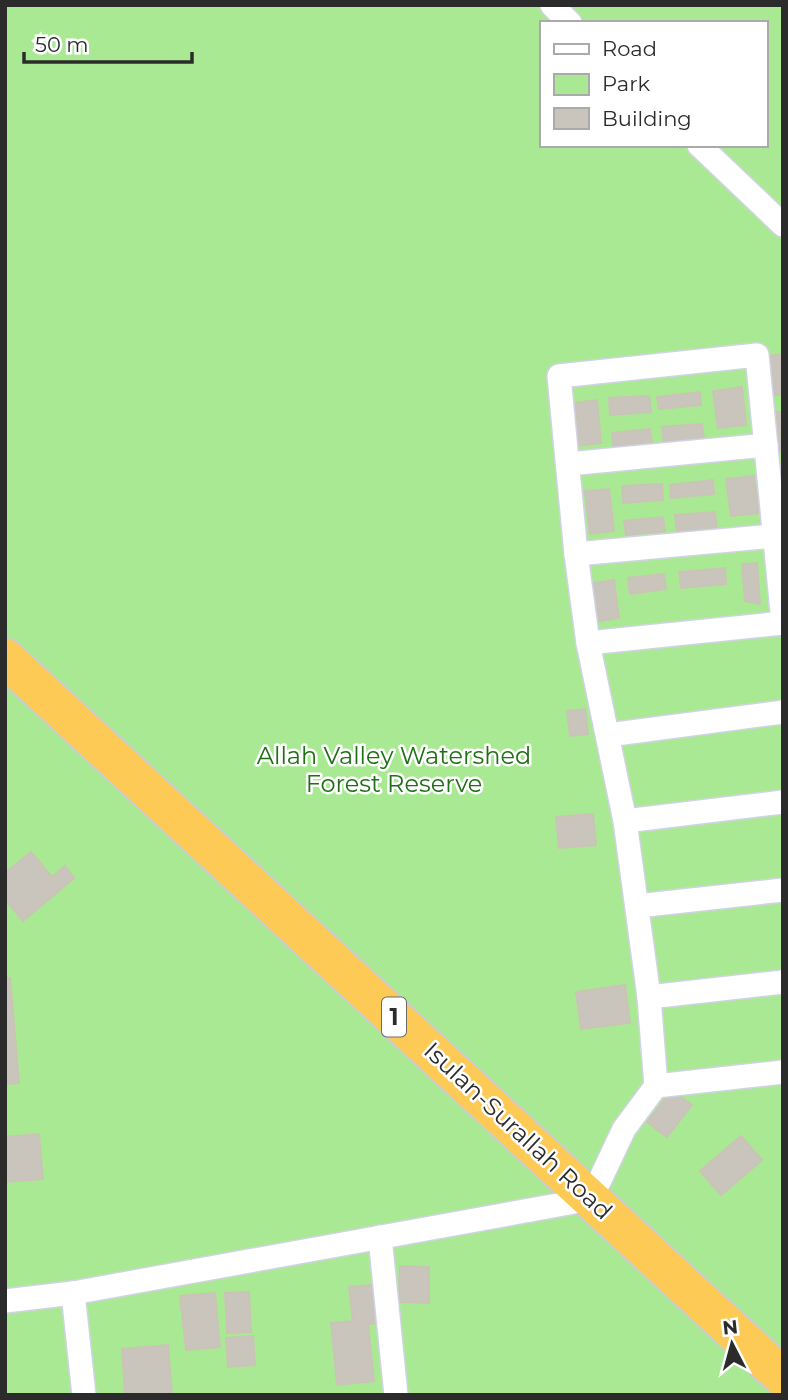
<svg xmlns="http://www.w3.org/2000/svg" width="788" height="1400" font-family="Montserrat,sans-serif">
  <style>
    .green { fill: #a9e994; fill-rule: evenodd }
    .building { fill: #c9c5bc; stroke: #cac4b5; stroke-width: 2 }
    .lines { fill: none; stroke-linecap: round; stroke-linejoin: round }
    .minor-casing { stroke: #d1d3e5; stroke-width: 26 }
    .trunk-casing { stroke: #ccc; stroke-width: 42 }
    .minor { stroke: #fff; stroke-width: 23 }
    .trunk { stroke: #fdca55; stroke-width: 38 }
    .labels { text-anchor: middle; stroke-width: 5; stroke-linejoin: round; paint-order: stroke }
    .shield { fill: #fff; stroke: #6b6b6b; stroke-width: 2 }
    .shield-label { font-size: 23px; font-weight: bold; fill: #2b2b2b }
    .park-label { font-size: 24px; fill: #1f6f15; stroke: #fff }
    .street-label { font-size: 24px; fill: #2b2b2b; stroke: #fff }
  </style>
  <rect width="100%" height="100%" fill="#eee8dc"/>
  <path class="green" d="M 5,5 L 783,5 L 783,1395 L 5,1395 ZM 541,23 L 765,23 L 765,145 L 541,145 Z"/>
  <g class="building">
    <path d="M 783,354 L 783,394 L 771,396 L 765,356 Z"/>
    <path d="M 742,387 L 746,425 L 718,428 L 713,391 Z"/>
    <path d="M 700,392 L 701,405 L 659,409 L 657,397 Z"/>
    <path d="M 649,396 L 651,412 L 610,415 L 609,398 Z"/>
    <path d="M 597,400 L 601,443 L 577,446 L 572,403 Z"/>
    <path d="M 776,412 L 783,412 L 783,451 L 779,451 Z"/>
    <path d="M 702,424 L 704,441 L 664,444 L 662,427 Z"/>
    <path d="M 650,429 L 652,443 L 613,447 L 612,433 Z"/>
    <path d="M 754,476 L 759,513 L 731,516 L 726,479 Z"/>
    <path d="M 713,480 L 714,494 L 671,498 L 670,485 Z"/>
    <path d="M 662,484 L 663,500 L 623,503 L 622,486 Z"/>
    <path d="M 609,489 L 614,531 L 590,534 L 585,491 Z"/>
    <path d="M 715,512 L 717,530 L 677,533 L 675,515 Z"/>
    <path d="M 663,517 L 665,531 L 626,535 L 624,521 Z"/>
    <path d="M 757,563 L 760,604 L 745,601 L 742,564 Z"/>
    <path d="M 725,568 L 726,584 L 681,588 L 679,572 Z"/>
    <path d="M 664,574 L 666,589 L 630,594 L 628,578 Z"/>
    <path d="M 614,580 L 619,618 L 594,622 L 588,584 Z"/>
    <path d="M 585,709 L 588,734 L 570,736 L 567,711 Z"/>
    <path d="M 593,814 L 596,845 L 559,848 L 556,817 Z"/>
    <path d="M 31,852 L 52,877 L 65,866 L 74,878 L 23,921 L 5,899 L 5,873 Z"/>
    <path d="M 10,978 L 19,1083 L 5,1084 L 5,979 Z"/>
    <path d="M 625,985 L 630,1023 L 581,1029 L 576,992 Z"/>
    <path d="M 672,1090 L 692,1105 L 667,1137 L 647,1122 Z"/>
    <path d="M 39,1134 L 43,1179 L 5,1182 L 5,1137 Z"/>
    <path d="M 741,1136 L 762,1160 L 721,1195 L 700,1171 Z"/>
    <path d="M 400,1266 L 429,1267 L 429,1303 L 399,1302 Z"/>
    <path d="M 381,1284 L 386,1322 L 368,1324 L 374,1381 L 337,1385 L 331,1323 L 353,1321 L 349,1287 Z"/>
    <path d="M 249,1292 L 251,1332 L 227,1333 L 225,1293 Z"/>
    <path d="M 215,1293 L 220,1347 L 186,1350 L 180,1296 Z"/>
    <path d="M 253,1336 L 255,1365 L 228,1367 L 226,1338 Z"/>
    <path d="M 168,1345 L 172,1395 L 125,1395 L 122,1349 Z"/>
  </g>
  <g class="lines">
    <defs>
      <g id="minor">
        <path d="M 552,5 L 570,23"/>
        <path d="M 699,145 L 783,225"/>
        <path d="M 568,464 L 766,445"/>
        <path d="M 576,554 L 774,536"/>
        <path d="M 588,643 L 783,623"/>
        <path d="M 608,735 L 783,712"/>
        <path d="M 625,821 L 783,802"/>
        <path d="M 637,906 L 783,890"/>
        <path d="M 649,997 L 783,982"/>
        <path d="M 656,1086 L 783,1072"/>
        <path d="M 380,1237 L 396,1395"/>
        <path d="M 73,1293 L 84,1395"/>
        <path d="M 5,1301 L 73,1293 L 591,1199 L 624,1129 L 656,1086 L 649,997 L 625,821 L 588,643 L 576,554 L 559,376 L 757,355 L 783,622"/>
      </g>
      <path id="trunk" d="M 5,658 L 783,1377"/>
    </defs>
    <use href="#minor" class="minor-casing"/>
    <use href="#trunk" class="trunk-casing"/>
    <use href="#minor" class="minor"/>
    <use href="#trunk" class="trunk"/>
  </g>
  <g class="labels">
    <rect class="shield" x="382" y="997.5" width="24" height="39" rx="5"/>
    <g class="shield-label">
      <text x="394" y="1025">1</text>
    </g>
    <g class="park-label">
      <text x="394" y="764">Allah Valley Watershed<tspan x="394" dy="28">Forest Reserve</tspan></text>
    </g>
    <g class="street-label">
      <text transform="translate(518 1131) rotate(43)" y="8">Isulan-Surallah Road</text>
    </g>
  </g>
  <rect width="788" height="1400" fill="none" stroke="#2b2b2b" stroke-width="14"/>
  <rect x="540" y="21" width="228" height="126" fill="#ffffff" stroke="#aaaaaa" stroke-width="2"/>
  <rect x="554" y="44" width="35" height="10" fill="#ffffff" stroke="#aaaaaa" stroke-width="2"/>
  <text x="602" y="56" font-size="21" fill="#2b2b2b">Road</text>
  <rect x="554" y="74" width="35" height="21" fill="#a9e994" stroke="#aaaaaa" stroke-width="2"/>
  <text x="602" y="91" font-size="21" fill="#2b2b2b">Park</text>
  <rect x="554" y="108" width="35" height="21" fill="#c9c5bc" stroke="#aaaaaa" stroke-width="2"/>
  <text x="602" y="126" font-size="21" fill="#2b2b2b">Building</text>
  <g transform="translate(732 1344) rotate(354)" stroke="#ffffff" stroke-width="5" paint-order="stroke">
  <path d="M0-5L12 26L0 18L-12 26Z" fill="#2b2b2b"/>
  <text y="-10" font-size="19" font-weight="bold" text-anchor="middle" fill="#2b2b2b">N</text>
  </g>
  <path d="M24 52v10h168v-10" fill="none" stroke="#2b2b2b" stroke-width="3.5"/>
  <text x="35" y="52" font-size="21" fill="#2b2b2b" stroke="#ffffff" stroke-width="5" paint-order="stroke">50 m</text>
</svg>
